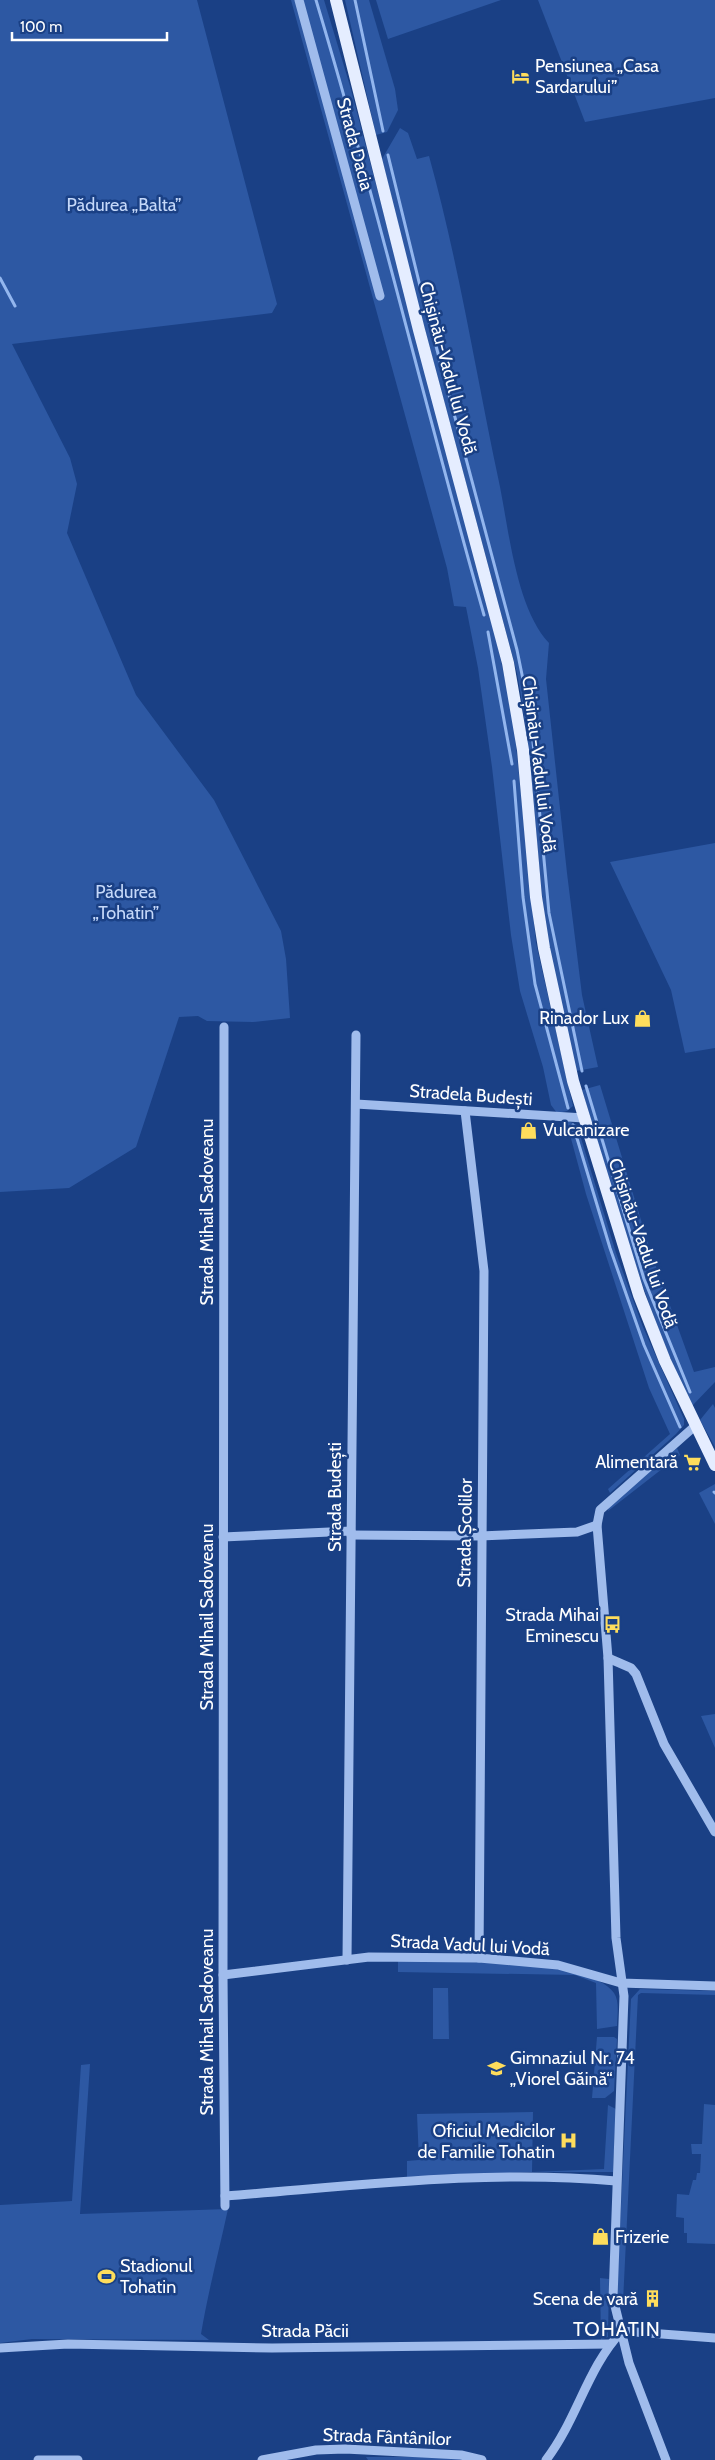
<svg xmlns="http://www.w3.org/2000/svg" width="715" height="2460" font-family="Cabin,sans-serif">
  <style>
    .green { fill: #2d58a3 }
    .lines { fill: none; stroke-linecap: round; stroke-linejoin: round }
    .stream { stroke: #93b6ee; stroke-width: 3 }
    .minor { stroke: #a0bcec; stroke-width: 9 }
    .major { stroke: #e5edff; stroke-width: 12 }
    .labels { text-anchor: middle; stroke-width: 5; stroke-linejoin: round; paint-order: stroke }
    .poi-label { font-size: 18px; fill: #fff; stroke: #1a4085; text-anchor: start }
    .street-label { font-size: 18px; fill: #fff; stroke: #1a4085 }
    .park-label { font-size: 18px; fill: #c5d8f9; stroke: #1a4085 }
    .quarter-label { font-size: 20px; letter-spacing: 1px; fill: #fff; stroke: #1a4085 }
  </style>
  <rect width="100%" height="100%" fill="#1a4085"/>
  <g class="green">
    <path d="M 0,0 L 197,0 L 277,304 L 272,313 L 12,344 L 70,458 L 77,484 L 67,533 L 136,695 L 214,800 L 281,931 L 286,959 L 290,1018 L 253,1022 L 207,1021 L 198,1016 L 179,1017 L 136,1147 L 69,1188 L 0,1192 Z"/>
    <path d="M 291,0 L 324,0 L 350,86 L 497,643 L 513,716 L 536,943 L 573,1106 L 567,1111 L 557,1113 L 551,1105 L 543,1067 L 520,991 L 511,935 L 492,767 L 478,668 L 466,607 L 454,606 L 447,568 Z"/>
    <path d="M 345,0 L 369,0 L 395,89 L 398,110 L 387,132 L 376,135 Z"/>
    <path d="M 376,0 L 501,0 L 388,39 Z"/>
    <path d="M 538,0 L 715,0 L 715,98 L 585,122 Z"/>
    <path d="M 400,128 L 408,133 L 417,159 L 429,156 C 459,264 476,374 499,482 C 509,530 516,608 549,643 L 546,679 L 567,873 L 582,995 L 598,1067 L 576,1071 C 566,1024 552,977 546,929 C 535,844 533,758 517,673 L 415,293 L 382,159 Z"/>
    <path d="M 715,843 L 715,1048 L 685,1053 L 671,990 L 610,862 Z"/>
    <path d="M 600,1085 L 651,1253 L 694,1372 L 715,1367 L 715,1382 L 692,1406 C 643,1306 615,1197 582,1090 Z"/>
    <path d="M 566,1120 L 577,1125 L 616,1253 L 643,1327 L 684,1419 L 684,1425 L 676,1434 L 610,1493 L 608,1489 L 670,1434 L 649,1388 L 586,1194 Z"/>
    <path d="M 713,1404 L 715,1408 L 715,1447 L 700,1420 Z"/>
    <path d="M 677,1448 L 680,1455 L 608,1511 L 609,1506 Z"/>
    <path d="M 715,1484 L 715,1524 L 699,1493 Z"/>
    <path d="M 715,1714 L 715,1748 L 701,1716 Z"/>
    <path d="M 398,1961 C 440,1961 591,1958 614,1993 C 620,2002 617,2016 617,2026 L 597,2029 L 596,1983 L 575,1975 L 398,1972 Z"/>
    <path d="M 433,1988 L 448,1988 L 449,2039 L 433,2039 Z"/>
    <path d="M 640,1989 L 715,1991 L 715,1995 L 641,1993 L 638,1995 L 623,2302 L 619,2302 L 617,2289 L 631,1999 Z"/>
    <path d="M 597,2037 L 614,2037 L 617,2039 L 614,2091 L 605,2098 L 592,2098 Z"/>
    <path d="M 90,2064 L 80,2214 L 228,2209 C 219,2251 208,2292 201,2334 L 209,2340 L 32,2339 L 0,2343 L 0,2205 L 72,2201 L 81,2065 Z"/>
    <path d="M 704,2104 L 715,2105 L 715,2244 L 687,2243 L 687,2233 L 684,2233 L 684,2218 L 676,2217 L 677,2194 L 689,2195 L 693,2180 L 696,2180 L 697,2173 L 700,2173 L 701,2154 L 692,2154 L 691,2144 L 702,2144 Z"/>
    <path d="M 608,2105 L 616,2109 L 613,2172 L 532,2172 L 407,2177 L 407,2161 L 419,2160 L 417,2114 L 533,2112 L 532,2172 L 604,2169 Z"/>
    <path d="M 600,2278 L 609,2279 L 608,2337 L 601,2340 Z"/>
    <path d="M 366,2457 L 457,2457 L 472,2460 L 368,2460 Z"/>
  </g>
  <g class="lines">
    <g class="stream">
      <path d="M 316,0 C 377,203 426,411 484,615"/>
      <path d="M 355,0 L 383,131"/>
      <path d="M 388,155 L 420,286 L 517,650 L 528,704 L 533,742 L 549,913 L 582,1071"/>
      <path d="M 0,278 L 15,306"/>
      <path d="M 488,632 L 512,764"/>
      <path d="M 514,781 L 523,897 L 535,984 L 568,1108"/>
      <path d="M 586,1086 L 644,1279 L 690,1392"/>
      <path d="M 573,1125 L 610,1248 L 644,1345 L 680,1427"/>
      <path d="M 714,1492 L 715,1493"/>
    </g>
    <g class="minor">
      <path d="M 299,0 L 380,296"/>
      <path d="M 224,1027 L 223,1975 L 225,2206"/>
      <path d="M 356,1104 L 584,1118"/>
      <path d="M 465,1111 L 484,1271 L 479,1958"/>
      <path d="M 351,1535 L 480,1536 L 577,1532 L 597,1525"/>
      <path d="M 223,1537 L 351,1531"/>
      <path d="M 608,1658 L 631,1668 L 636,1674 L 664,1744 L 715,1832"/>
      <path d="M 347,1960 L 356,1035"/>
      <path d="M 223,1975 L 369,1957 L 479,1958 L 558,1965 L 621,1983 L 715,1986"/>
      <path d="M 225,2196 C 355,2186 487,2169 616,2181"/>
      <path d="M 622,2331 L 715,2338"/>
      <path d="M 0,2348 L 68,2344 L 272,2348 L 610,2344"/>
      <path d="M 38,2460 L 78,2460"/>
      <path d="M 262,2460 L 316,2450 L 345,2449 L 461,2455 L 482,2460"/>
      <path d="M 546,2460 C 577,2420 587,2368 622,2331"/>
      <path d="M 666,2460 L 629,2363 L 613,2298 L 624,1996 L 616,1938 L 608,1658 L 597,1525 L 600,1510 L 608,1503 L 695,1426"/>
    </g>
    <path class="major" d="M 336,0 L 419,330 L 508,663 L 523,750 L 536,897 L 544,948 L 573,1081 L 639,1295 L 665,1361 L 715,1465"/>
  </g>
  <defs>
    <symbol id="hotel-bare" viewBox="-9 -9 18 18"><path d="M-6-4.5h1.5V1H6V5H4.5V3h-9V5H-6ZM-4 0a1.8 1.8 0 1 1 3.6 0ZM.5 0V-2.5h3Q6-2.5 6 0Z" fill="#fedd5c" stroke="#1a4085" stroke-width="2.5" paint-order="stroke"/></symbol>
    <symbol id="shop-bare" viewBox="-9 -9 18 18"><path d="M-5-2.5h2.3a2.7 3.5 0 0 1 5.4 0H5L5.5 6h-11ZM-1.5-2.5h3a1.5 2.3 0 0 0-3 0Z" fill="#fedd5c" stroke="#1a4085" stroke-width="2.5" paint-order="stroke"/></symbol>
    <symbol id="supermarket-bare" viewBox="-9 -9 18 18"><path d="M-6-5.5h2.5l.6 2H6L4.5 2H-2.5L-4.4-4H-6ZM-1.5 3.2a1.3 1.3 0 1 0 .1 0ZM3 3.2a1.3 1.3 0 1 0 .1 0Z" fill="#fedd5c" stroke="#1a4085" stroke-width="2.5" paint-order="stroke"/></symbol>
    <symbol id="bus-bare" viewBox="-9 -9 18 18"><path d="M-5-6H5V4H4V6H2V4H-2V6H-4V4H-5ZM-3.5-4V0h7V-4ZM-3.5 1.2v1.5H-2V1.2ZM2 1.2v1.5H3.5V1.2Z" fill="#fedd5c" stroke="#1a4085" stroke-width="2.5" paint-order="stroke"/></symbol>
    <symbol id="school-bare" viewBox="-9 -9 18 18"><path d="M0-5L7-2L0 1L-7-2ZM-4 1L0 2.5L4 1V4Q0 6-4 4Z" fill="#fedd5c" stroke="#1a4085" stroke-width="2.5" paint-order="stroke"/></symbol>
    <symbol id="hospital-bare" viewBox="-9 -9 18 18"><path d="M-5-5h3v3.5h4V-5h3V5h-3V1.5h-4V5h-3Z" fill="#fedd5c" stroke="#1a4085" stroke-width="2.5" paint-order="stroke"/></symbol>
    <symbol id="stadium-bare" viewBox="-9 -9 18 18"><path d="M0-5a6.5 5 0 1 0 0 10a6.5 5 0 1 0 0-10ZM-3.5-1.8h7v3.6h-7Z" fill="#fedd5c" stroke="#1a4085" stroke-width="2.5" paint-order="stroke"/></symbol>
    <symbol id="building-bare" viewBox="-9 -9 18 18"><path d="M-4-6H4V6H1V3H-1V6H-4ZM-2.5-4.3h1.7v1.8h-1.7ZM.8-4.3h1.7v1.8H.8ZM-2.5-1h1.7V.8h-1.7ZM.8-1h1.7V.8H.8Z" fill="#fedd5c" stroke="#1a4085" stroke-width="2.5" paint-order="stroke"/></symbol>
  </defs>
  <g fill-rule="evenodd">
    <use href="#hotel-bare" x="508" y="64" width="25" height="25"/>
    <use href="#shop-bare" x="630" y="1006" width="25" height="25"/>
    <use href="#shop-bare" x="516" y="1118" width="25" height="25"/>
    <use href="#supermarket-bare" x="680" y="1450" width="25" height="25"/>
    <use href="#bus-bare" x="600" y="1612" width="25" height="25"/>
    <use href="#school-bare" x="484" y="2056" width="25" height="25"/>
    <use href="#hospital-bare" x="556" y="2128" width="25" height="25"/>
    <use href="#shop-bare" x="588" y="2224" width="25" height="25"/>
    <use href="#stadium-bare" x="94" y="2264" width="25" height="25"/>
    <use href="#building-bare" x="640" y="2286" width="25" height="25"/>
  </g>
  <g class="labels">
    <g class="poi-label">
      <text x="535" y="72">Pensiunea „Casa<tspan x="535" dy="21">Sardarului”</tspan></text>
      <text x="629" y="1024" text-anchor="end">Rinador Lux</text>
      <text x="543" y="1136">Vulcanizare</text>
      <text x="678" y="1468" text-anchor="end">Alimentară</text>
      <text x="599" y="1621" text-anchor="end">Strada Mihai<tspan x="599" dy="21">Eminescu</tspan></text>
      <text x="510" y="2064">Gimnaziul Nr. 74<tspan x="510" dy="21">„Viorel Găină“</tspan></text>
      <text x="555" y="2137" text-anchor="end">Oficiul Medicilor<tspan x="555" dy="21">de Familie Tohatin</tspan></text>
      <text x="615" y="2243">Frizerie</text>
      <text x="120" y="2272">Stadionul<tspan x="120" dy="21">Tohatin</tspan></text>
      <text x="638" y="2305" text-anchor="end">Scena de vară</text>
    </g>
    <g class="street-label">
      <text transform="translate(355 144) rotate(75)" y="6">Strada Dacia</text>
      <text transform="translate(448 368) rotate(75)" y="6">Chișinău-Vadul lui Vodă</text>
      <text transform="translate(539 764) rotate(83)" y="6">Chișinău-Vadul lui Vodă</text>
      <text transform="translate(471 1095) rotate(4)" y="6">Stradela Budești</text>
      <text transform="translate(207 1212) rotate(-90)" y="6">Strada Mihail Sadoveanu</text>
      <text transform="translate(643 1243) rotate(71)" y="6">Chișinău-Vadul lui Vodă</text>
      <text transform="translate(335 1497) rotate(-90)" y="6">Strada Budești</text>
      <text transform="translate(465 1533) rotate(-89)" y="6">Strada Școlilor</text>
      <text transform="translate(207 1617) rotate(-90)" y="6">Strada Mihail Sadoveanu</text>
      <text transform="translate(470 1945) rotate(3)" y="6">Strada Vadul lui Vodă</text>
      <text transform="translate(207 2022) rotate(-90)" y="6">Strada Mihail Sadoveanu</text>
      <text x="305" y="2337">Strada Păcii</text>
      <text transform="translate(387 2437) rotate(2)" y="6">Strada Fântânilor</text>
    </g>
    <g class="park-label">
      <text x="124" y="211">Pădurea „Balta”</text>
      <text x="126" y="898">Pădurea<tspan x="126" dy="21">„Tohatin”</tspan></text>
    </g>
    <g class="quarter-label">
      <text x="617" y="2336">TOHATIN</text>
    </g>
  </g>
  <path d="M12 32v8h155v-8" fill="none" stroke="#ffffff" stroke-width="2.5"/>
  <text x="20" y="32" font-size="15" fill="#ffffff" stroke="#1a4085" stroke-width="4" paint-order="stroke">100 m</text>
</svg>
